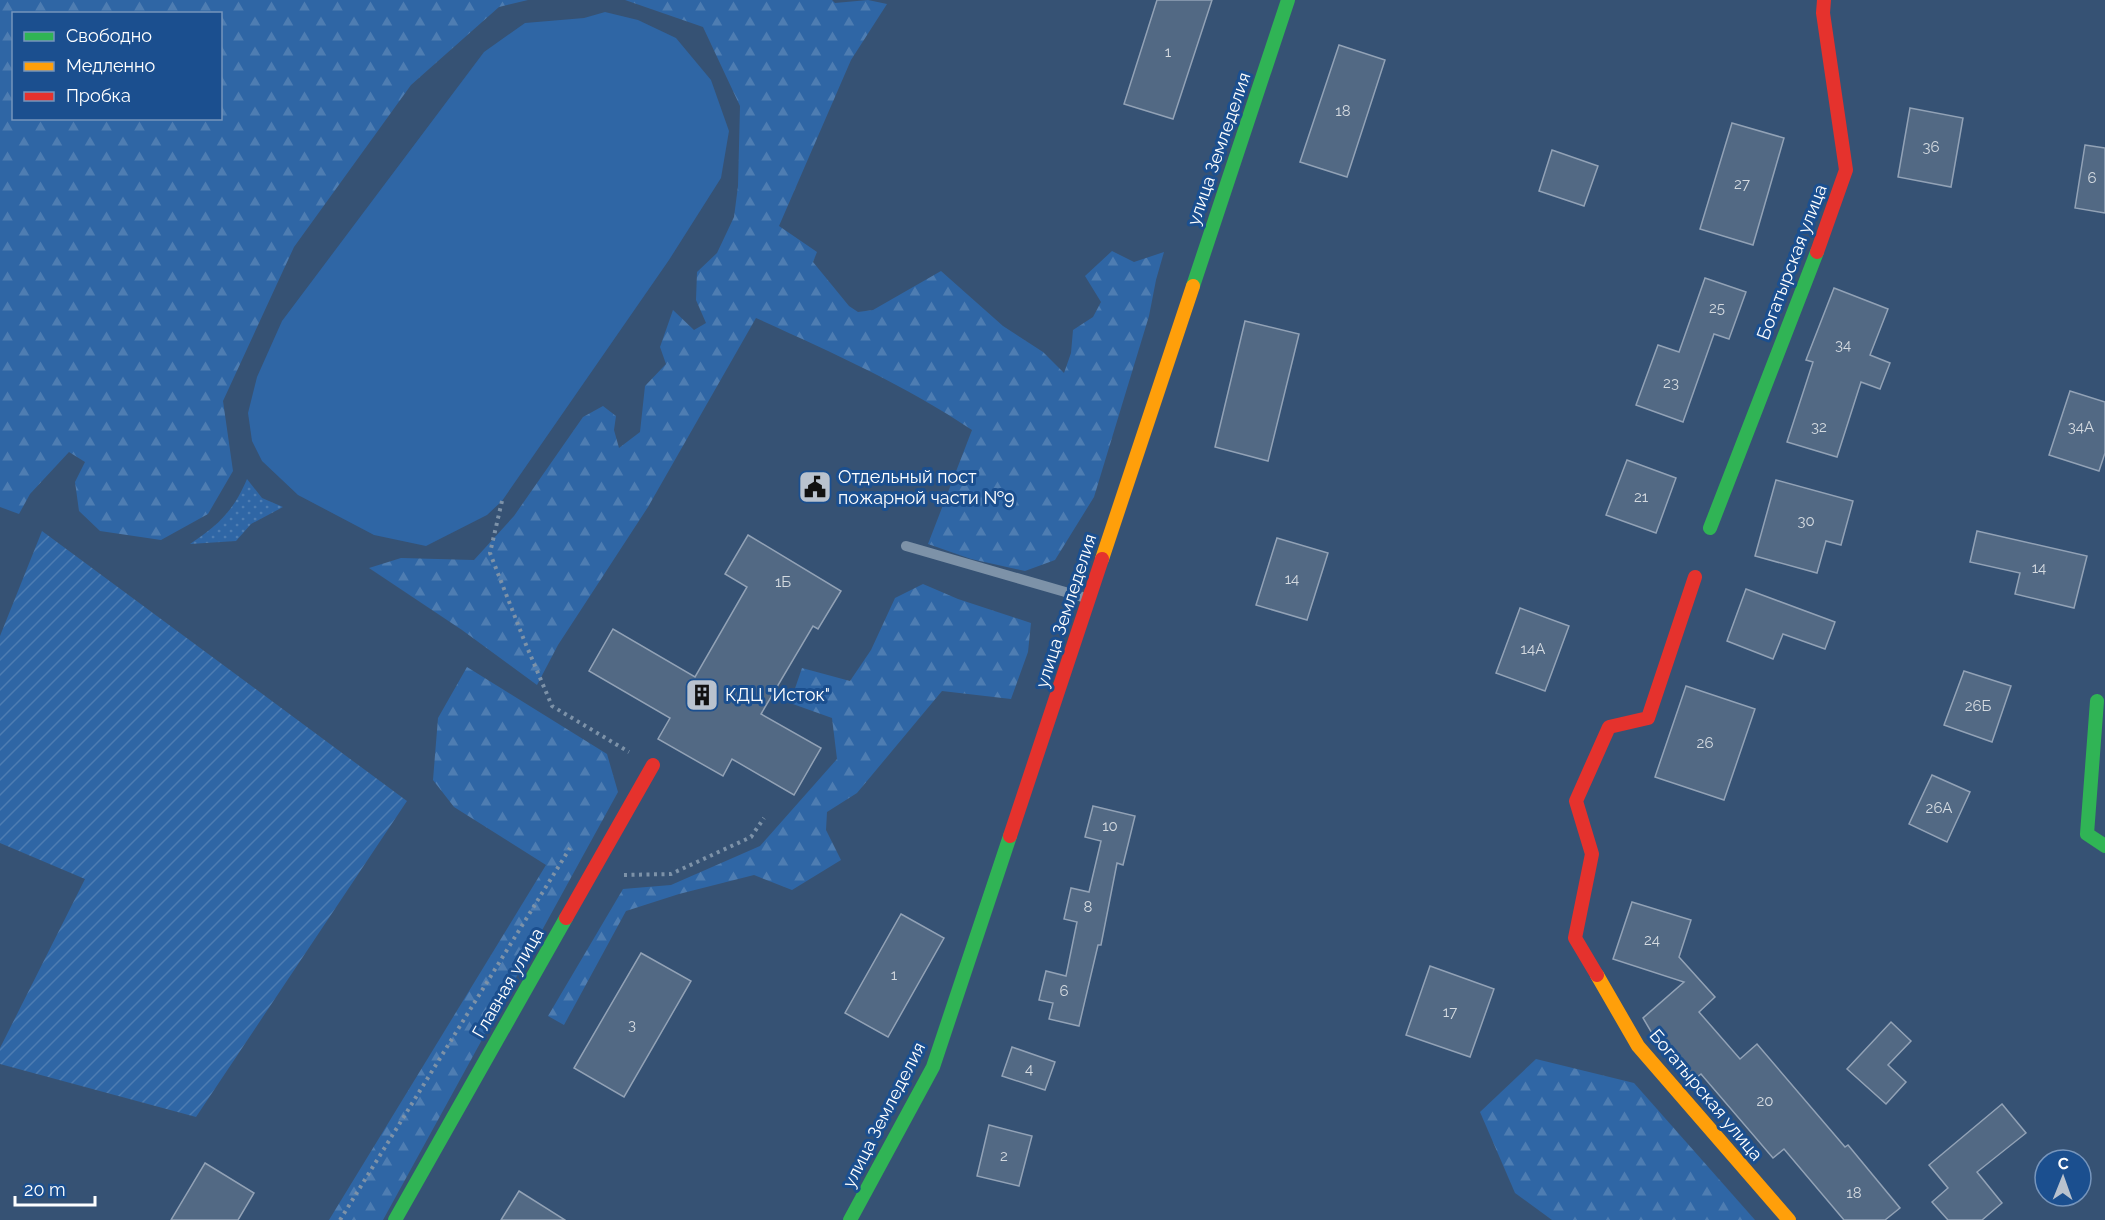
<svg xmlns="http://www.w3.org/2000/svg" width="2105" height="1220" font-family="Raleway,sans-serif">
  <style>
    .grass { fill: url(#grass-dots) }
    .forest { fill: url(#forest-firs); fill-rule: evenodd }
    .garden { fill: url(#garden-furrows) }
    .pitch { fill: #2f66a5 }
    .building { fill: #526984; stroke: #92a2b6; stroke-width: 1.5 }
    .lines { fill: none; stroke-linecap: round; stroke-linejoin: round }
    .path { stroke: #7d92a8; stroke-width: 4; stroke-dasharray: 3 4.5; stroke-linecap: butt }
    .lane { stroke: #7d92a8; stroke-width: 10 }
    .fast { stroke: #30b455; stroke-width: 14 }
    .slow { stroke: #ff9f0a; stroke-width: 14 }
    .jam { stroke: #e5322d; stroke-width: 14 }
    .labels { text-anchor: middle; stroke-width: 6; stroke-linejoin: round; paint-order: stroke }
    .number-label { font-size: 15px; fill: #d4dae0 }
    .street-label { font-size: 18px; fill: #fff; stroke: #1b4f8f }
    .poi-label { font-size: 18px; fill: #fff; stroke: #1b4f8f; text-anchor: start }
  </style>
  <defs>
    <pattern id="grass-dots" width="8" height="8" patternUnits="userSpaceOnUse" patternTransform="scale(1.5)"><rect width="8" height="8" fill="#2f66a5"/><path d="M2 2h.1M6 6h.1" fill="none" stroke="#4e7db2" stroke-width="1.8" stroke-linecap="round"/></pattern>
    <pattern id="forest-firs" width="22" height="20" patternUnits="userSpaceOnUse" patternTransform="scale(1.5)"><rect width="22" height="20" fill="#2f66a5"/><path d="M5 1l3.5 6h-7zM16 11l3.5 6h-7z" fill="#4e7db2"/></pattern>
    <pattern id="garden-furrows" width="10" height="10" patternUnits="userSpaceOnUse" patternTransform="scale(1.5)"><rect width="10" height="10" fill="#2f66a5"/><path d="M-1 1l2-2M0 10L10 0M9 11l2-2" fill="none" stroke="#4e7db2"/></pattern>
  </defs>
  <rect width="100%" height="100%" fill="#365274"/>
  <path class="grass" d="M 247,479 L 262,498 L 283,507 L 251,524 L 236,541 L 190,544 C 218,525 233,512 247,479 Z"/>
  <g class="forest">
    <path d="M 0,0 L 528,0 L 499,7 L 411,85 L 294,247 L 223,401 L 233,471 L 208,514 L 161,540 L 100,531 L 79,511 L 75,482 L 85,462 L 69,452 L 30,494 L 19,514 L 0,507 ZM 14,14 L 220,14 L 220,118 L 14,118 Z"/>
    <path d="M 625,0 L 832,0 L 835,3 L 868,0 L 887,4 L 851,60 L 779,226 L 817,252 L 813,262 L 849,306 L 858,312 L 873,310 L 941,271 L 1003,326 L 1043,352 L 1064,373 L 1071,353 L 1073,330 L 1093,317 L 1101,302 L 1085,276 L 1112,251 L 1134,262 L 1164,252 L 1156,280 L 1149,316 L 1094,497 L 1055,560 L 1025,571 L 971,559 L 928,544 L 972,430 C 905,385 829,351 756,318 L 648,507 L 558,645 L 537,685 L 462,630 L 369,568 L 401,558 L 474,560 L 514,516 L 583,417 L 603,406 L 616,416 L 614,430 L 619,448 L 640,432 L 645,386 L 666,364 L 660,347 L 673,310 L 694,330 L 706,323 L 696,300 L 697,272 L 717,253 L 734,217 L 738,186 L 740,106 L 703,27 Z"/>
    <path d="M 923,584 L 958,599 L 1031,623 L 1028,652 L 1011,699 L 942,691 L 857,793 L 827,812 L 826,830 L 841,860 L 792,890 L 754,875 L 679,894 L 626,911 L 564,1025 L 548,1016 L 623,889 L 671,885 L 760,846 L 837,759 L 832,718 L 790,703 L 802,668 L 850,681 L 871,650 L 895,598 Z"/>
    <path d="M 467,667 L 607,754 L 618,792 L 383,1220 L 329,1220 L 546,865 L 454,807 L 433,780 L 438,718 Z"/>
    <path d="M 1536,1059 L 1634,1083 L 1755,1220 L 1552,1220 L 1515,1193 L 1480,1112 Z"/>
  </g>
  <path class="garden" d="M 42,531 L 407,801 L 196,1117 L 0,1064 L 0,1048 L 85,879 L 0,843 L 0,636 Z"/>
  <path class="pitch" d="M 605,12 L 638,20 L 676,38 L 711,80 L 729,131 L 721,178 L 669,260 L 502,501 L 487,515 L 426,546 L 374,535 L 298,495 L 262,461 L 252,441 L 248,413 L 257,377 L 282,321 L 484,52 L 525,23 L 584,18 Z"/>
  <g class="building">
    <path d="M 1157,0 L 1212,0 L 1173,119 L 1124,104 Z"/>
    <path d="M 1339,45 L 1385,60 L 1347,177 L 1300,162 Z"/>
    <path d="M 1910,108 L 1963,118 L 1951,187 L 1898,177 Z"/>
    <path d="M 1732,123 L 1784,138 L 1753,245 L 1700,229 Z"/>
    <path d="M 2085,145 L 2105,148 L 2105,213 L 2075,208 Z"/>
    <path d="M 1552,150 L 1598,166 L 1584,206 L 1539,191 Z"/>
    <path d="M 1705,278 L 1746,292 L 1729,339 L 1714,334 L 1683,422 L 1636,405 L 1658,345 L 1679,352 Z"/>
    <path d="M 1834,288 L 1888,309 L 1870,355 L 1890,363 L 1880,389 L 1861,382 L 1837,457 L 1787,442 L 1813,362 L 1806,360 Z"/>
    <path d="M 1245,321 L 1299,334 L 1268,461 L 1215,447 Z"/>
    <path d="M 2070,391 L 2105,402 L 2105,453 L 2099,471 L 2049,455 Z"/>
    <path d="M 1627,460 L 1676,478 L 1656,533 L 1606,515 Z"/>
    <path d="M 1776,480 L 1853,501 L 1841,545 L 1826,541 L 1817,573 L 1755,556 Z"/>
    <path d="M 1977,531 L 2087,556 L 2074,608 L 2015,594 L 2020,573 L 1970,562 Z"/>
    <path d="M 748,535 L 841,591 L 818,629 L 813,626 L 761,714 L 821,748 L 794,795 L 732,759 L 723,776 L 658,739 L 670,718 L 589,671 L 613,629 L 695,677 L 747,587 L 725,574 Z"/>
    <path d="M 1277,538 L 1328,553 L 1307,620 L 1256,605 Z"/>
    <path d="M 1746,589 L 1835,622 L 1825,649 L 1783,634 L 1773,659 L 1727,641 Z"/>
    <path d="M 1520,608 L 1569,626 L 1545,691 L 1496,673 Z"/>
    <path d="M 1964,671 L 2011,686 L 1992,742 L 1944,725 Z"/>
    <path d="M 1686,686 L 1755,709 L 1724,800 L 1655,777 Z"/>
    <path d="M 1932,775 L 1970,792 L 1947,842 L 1909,824 Z"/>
    <path d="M 1093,806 L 1135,816 L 1123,865 L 1117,863 L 1101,945 L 1098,945 L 1079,1026 L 1049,1019 L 1053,1003 L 1039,1000 L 1046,971 L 1066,976 L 1077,922 L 1064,919 L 1071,888 L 1089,892 L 1101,841 L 1085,837 Z"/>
    <path d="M 1632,902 L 1691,920 L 1679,957 L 1715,997 L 1699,1012 L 1740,1059 L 1757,1044 L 1845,1147 L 1848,1145 L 1900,1208 L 1885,1220 L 1844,1220 L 1784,1149 L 1773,1158 L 1701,1074 L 1692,1081 L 1688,1077 L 1653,1035 L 1643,1018 L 1684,982 L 1613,959 Z"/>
    <path d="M 901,914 L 944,938 L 888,1037 L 845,1013 Z"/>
    <path d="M 641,953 L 691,981 L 624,1097 L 574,1068 Z"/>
    <path d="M 1430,966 L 1494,989 L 1470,1057 L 1406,1035 Z"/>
    <path d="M 1891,1022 L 1911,1041 L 1888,1065 L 1906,1082 L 1886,1104 L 1847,1069 Z"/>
    <path d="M 1012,1047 L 1055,1062 L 1045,1090 L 1002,1076 Z"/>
    <path d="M 2002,1104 L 2026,1133 L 1977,1172 L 2002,1203 L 1982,1220 L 1948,1220 L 1932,1202 L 1948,1188 L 1929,1165 Z"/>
    <path d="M 989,1125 L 1032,1136 L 1019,1186 L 977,1176 Z"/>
    <path d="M 205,1163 L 254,1193 L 238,1220 L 171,1220 Z"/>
    <path d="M 519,1191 L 565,1220 L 501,1220 Z"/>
  </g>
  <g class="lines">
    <g class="path">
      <path d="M 502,501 L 490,553 L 524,640 L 552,706 L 629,752"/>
      <path d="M 624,875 L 671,874 L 751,837 L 764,818"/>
      <path d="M 340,1220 L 570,848"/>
    </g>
    <path class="lane" d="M 906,546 L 1086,598"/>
    <g class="fast">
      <path d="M 1193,286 L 1288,0"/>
      <path d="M 1710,528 L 1817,252"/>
      <path d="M 2097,701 L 2087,834 L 2105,846"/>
      <path d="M 395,1220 L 566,918"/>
      <path d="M 850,1220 L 933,1067 L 1010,836"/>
    </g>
    <g class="slow">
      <path d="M 1102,559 L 1193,286"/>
      <path d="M 1597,975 L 1638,1046 L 1789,1220"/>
    </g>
    <g class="jam">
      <path d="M 1817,252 L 1846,170 L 1823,13 L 1824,0"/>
      <path d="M 1010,836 L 1102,559"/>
      <path d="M 566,918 L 653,765"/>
      <path d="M 1597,975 L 1575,938 L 1592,854 L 1576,801 L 1609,727 L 1648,718 L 1695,577"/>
    </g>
  </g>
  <defs>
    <symbol id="civic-square" viewBox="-11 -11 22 22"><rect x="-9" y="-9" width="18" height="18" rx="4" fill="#b9c2ce" stroke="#1b4f8f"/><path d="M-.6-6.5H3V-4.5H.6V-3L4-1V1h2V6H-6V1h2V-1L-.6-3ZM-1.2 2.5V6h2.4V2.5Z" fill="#111"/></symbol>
    <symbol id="building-square" viewBox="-11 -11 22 22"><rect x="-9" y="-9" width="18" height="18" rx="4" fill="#b9c2ce" stroke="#1b4f8f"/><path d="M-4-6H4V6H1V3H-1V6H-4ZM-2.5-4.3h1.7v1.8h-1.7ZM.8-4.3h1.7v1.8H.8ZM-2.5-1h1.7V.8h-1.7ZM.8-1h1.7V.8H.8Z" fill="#111"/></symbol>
  </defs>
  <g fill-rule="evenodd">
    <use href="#civic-square" x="796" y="468" width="38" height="38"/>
    <use href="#building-square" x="683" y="676" width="38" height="38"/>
  </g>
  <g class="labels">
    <g class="number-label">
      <text x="1168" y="57">1</text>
      <text x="1343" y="116">18</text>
      <text x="1931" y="152">36</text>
      <text x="2092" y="183">6</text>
      <text x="1742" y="189">27</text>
      <text x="1717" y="313">25</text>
      <text x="1843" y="350">34</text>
      <text x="1671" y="388">23</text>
      <text x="1819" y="432">32</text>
      <text x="2081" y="432">34А</text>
      <text x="1641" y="502">21</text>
      <text x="1806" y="526">30</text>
      <text x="2039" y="573">14</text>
      <text x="1292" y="584">14</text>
      <text x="783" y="587">1Б</text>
      <text x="1533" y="654">14А</text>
      <text x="1978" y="711">26Б</text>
      <text x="1705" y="748">26</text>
      <text x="1939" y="813">26А</text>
      <text x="1110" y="831">10</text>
      <text x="1088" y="912">8</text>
      <text x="1652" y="945">24</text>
      <text x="894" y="980">1</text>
      <text x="1064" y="996">6</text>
      <text x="1450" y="1017">17</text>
      <text x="632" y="1030">3</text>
      <text x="1029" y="1074">4</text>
      <text x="1765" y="1106">20</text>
      <text x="1004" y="1161">2</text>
      <text x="1854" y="1198">18</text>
    </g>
    <g class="street-label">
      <text transform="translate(1219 149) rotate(-71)" y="6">улица Земледелия</text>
      <text transform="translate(1792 262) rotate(-69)" y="6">Богатырская улица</text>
      <text transform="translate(1066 611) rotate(-72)" y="6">улица Земледелия</text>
      <text transform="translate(508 983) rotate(-60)" y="6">Главная улица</text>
      <text transform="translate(1706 1095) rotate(50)" y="6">Богатырская улица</text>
      <text transform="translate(884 1115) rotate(-63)" y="6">улица Земледелия</text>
    </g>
    <g class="poi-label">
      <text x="838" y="483">Отдельный пост<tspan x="838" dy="21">пожарной части №9</tspan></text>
      <text x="725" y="701">КДЦ "Исток"</text>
    </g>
  </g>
  <rect x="12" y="12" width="210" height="108" fill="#1b4f8f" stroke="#7695bc" stroke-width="1.5"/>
  <rect x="24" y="32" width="30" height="9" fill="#30b455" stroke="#7695bc" stroke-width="1.5"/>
  <text x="66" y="42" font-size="18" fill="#ffffff">Свободно</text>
  <rect x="24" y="62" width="30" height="9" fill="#ff9f0a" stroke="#7695bc" stroke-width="1.5"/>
  <text x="66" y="72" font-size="18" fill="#ffffff">Медленно</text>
  <rect x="24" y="92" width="30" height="9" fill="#e5322d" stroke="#7695bc" stroke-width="1.5"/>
  <text x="66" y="102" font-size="18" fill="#ffffff">Пробка</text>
  <g transform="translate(2063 1178) rotate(1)"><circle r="28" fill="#1b4f8f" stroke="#7695bc" stroke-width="1.5"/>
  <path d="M0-4.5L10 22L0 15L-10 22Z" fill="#b9c2ce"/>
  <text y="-9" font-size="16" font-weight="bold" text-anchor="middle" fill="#ffffff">С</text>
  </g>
  <path d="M15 1196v9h80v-9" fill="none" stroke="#ffffff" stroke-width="3"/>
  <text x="24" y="1196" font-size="18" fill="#ffffff" stroke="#1b4f8f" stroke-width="4.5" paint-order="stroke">20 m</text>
</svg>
